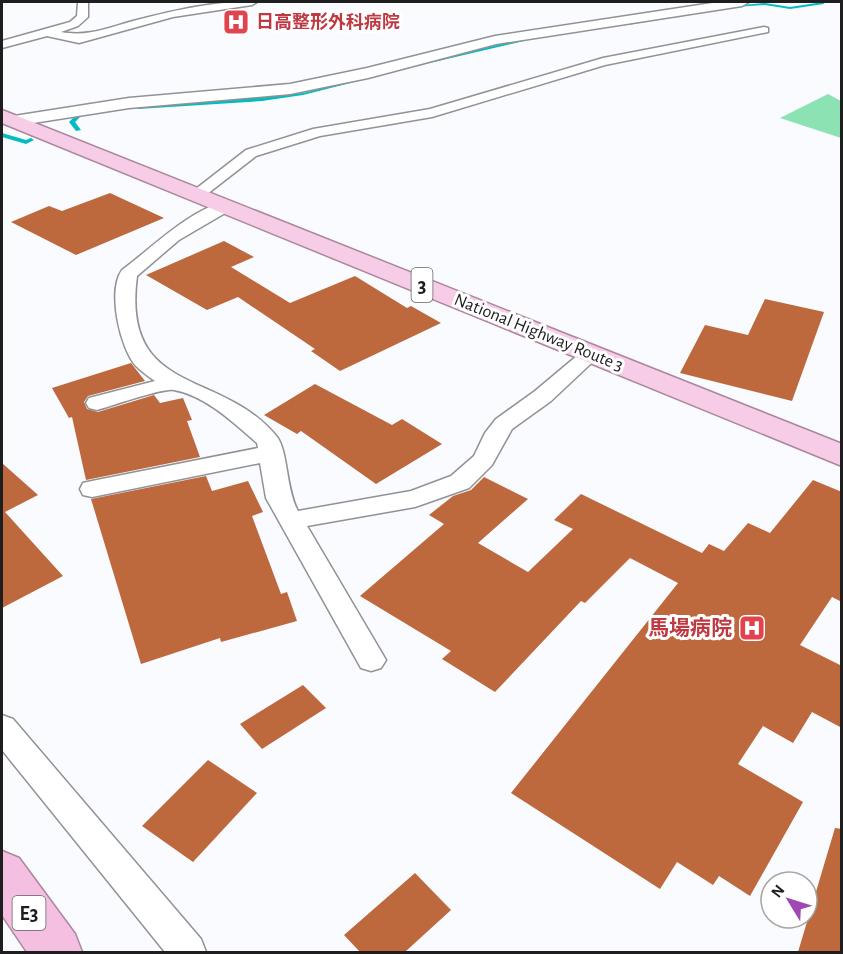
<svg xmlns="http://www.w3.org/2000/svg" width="843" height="954" font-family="'Alegreya Sans','Noto Sans JP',sans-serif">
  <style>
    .green { fill: #8de2b4 }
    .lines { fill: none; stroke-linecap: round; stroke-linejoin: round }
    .stream { fill: #01bdc0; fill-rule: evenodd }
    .building { fill: #bd683d }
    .minor-casing { stroke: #919295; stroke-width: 3 }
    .tertiary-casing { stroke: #919295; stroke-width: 3 }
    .trunk-casing { stroke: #aa879d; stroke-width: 3 }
    .motorway-casing { stroke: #aa879d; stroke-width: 3 }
    .minor { fill: #fff; fill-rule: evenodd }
    .tertiary { fill: #fff; fill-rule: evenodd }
    .trunk { fill: #f7cce7; fill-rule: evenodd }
    .motorway { fill: #f5bfe1; fill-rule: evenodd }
    .labels { text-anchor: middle; stroke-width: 6; stroke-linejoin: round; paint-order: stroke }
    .far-health-label { font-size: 18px; font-weight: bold; fill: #be3a42; stroke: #fff; text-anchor: start }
    .far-street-label { font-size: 18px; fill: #1e1e1f; stroke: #fff }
    .shield { fill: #fff; stroke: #626262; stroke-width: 1.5 }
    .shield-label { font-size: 20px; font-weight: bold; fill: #1e1e1f }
    .health-label { font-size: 21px; font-weight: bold; fill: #be3a42; stroke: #fff; text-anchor: end }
  </style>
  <rect width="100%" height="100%" fill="#fafbfe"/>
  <path class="green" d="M 828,94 L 841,101 L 841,138 L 780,118 Z"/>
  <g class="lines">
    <g class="stream">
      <path d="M 823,2 L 824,4 L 790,9 L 765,5 L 734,7 L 732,6 L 765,3 L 790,7 Z"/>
      <path d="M 682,14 L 683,16 L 627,25 L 625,24 Z"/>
      <path d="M 522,39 L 524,41 L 404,69 L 402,68 Z"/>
      <path d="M 364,77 L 366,77 L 366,79 L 303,95 L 262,101 L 138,109 L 135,107 L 138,105 L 262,97 L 303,93 Z"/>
      <path d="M 88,111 L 91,113 L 90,114 L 82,115 L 75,122 L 81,130 L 76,131 L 69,122 L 78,113 Z"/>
      <path d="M 2,133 L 26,140 L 31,138 L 34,140 L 26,144 L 2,137 Z"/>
    </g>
  </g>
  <g class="building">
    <path d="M 110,193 L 164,218 L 76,255 L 11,222 L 49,206 L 62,211 Z"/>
    <path d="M 224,241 L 254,257 L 231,267 L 290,303 L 355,276 L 407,308 L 411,306 L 441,323 L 340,371 L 311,351 L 315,349 L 238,297 L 207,310 L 146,275 Z"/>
    <path d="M 765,299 L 824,312 L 792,401 L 680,373 L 705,325 L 748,335 Z"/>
    <path d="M 131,363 L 145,381 L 88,396 L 84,402 L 87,409 L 98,412 L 154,395 L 160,403 L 183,398 L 192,420 L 187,421 L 200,457 L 86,480 L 72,417 L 69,418 L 52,388 Z"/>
    <path d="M 315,384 L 392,425 L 402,419 L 442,444 L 376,484 L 301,431 L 297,434 L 264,415 Z"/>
    <path d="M 2,463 L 38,495 L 5,512 L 63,576 L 2,608 Z"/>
    <path d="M 206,476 L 212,491 L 248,481 L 263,512 L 252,516 L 281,594 L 287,592 L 297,621 L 221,642 L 220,638 L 141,664 L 91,499 Z"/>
    <path d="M 484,477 L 528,499 L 478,543 L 528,572 L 573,529 L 554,520 L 581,494 L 702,553 L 709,544 L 724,551 L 748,523 L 770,533 L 813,480 L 842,492 L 842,602 L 832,597 L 800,645 L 842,666 L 842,728 L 812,712 L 793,743 L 763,726 L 738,764 L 803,802 L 750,896 L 719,876 L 713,885 L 677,862 L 660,889 L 511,793 L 678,583 L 630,558 L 585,603 L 581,601 L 495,692 L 442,659 L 451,651 L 360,596 L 444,524 L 429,515 L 453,496 L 471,490 Z"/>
    <path d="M 303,685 L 326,708 L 262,749 L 240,724 Z"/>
    <path d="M 208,760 L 257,793 L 193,862 L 142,826 Z"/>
    <path d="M 835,828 L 842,829 L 842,952 L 798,952 Z"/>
    <path d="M 415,873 L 451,910 L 405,952 L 360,952 L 344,935 Z"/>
  </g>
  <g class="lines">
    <defs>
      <g id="minor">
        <path d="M 78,2 L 88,2 L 88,17 L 78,26 L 61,32 C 88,37 107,28 133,21 C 172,11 217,0 257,2 L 252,5 L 173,17 L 79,43 L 47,36 L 2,48 L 2,41 L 70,22 L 77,16 Z"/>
        <path d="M 764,27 L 768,28 L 768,32 L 605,65 L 432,117 L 320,136 L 256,156 L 202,198 L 190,198 L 188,195 L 246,150 L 313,129 L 430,109 L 603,58 Z"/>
        <path d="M 226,201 L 234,206 L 232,209 L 179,240 L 137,276 C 121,398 222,368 277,437 C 288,451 286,490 298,511 L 411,491 L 451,476 L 474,456 L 485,433 L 496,419 L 535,391 L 584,350 L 598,350 L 601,354 L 551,401 L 512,429 L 492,465 L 469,488 L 415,507 L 307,526 L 386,660 L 381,668 L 371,671 L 361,668 L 266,498 L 260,463 L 92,497 L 83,495 L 80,489 L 83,483 L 92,481 L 258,448 L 257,443 C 234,423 206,396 174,390 C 162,388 112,406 97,410 L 89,408 L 86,403 L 89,398 L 155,381 C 149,377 142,372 136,366 C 120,348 107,291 122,270 C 153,247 188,211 226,201 Z"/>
        <path d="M 2,715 L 13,719 L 201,939 L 206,952 L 165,952 L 2,750 Z"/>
      </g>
      <path id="tertiary" d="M 719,2 L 749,2 L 742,6 L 496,44 L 368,78 L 290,94 L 129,108 L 14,126 L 5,121 L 14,116 L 129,98 L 290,84 L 367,68 L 495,36 Z"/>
      <path id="trunk" d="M 2,110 L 842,444 L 842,466 L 2,123 Z"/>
      <path id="motorway" d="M 2,851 L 19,858 L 75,934 L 82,952 L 27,952 L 2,915 Z"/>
    </defs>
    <use href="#minor" class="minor-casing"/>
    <use href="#tertiary" class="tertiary-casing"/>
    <use href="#trunk" class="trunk-casing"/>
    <use href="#motorway" class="motorway-casing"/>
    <use href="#minor" class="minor"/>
    <use href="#tertiary" class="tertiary"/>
    <use href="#trunk" class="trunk"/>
    <use href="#motorway" class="motorway"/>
  </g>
  <defs>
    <symbol id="hospital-square" viewBox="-11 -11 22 22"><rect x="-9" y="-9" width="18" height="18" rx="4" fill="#e0444e" stroke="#fff"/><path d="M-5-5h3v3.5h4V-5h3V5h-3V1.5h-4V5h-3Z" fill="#fff"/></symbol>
  </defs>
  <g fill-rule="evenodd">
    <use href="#hospital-square" x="221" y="7" width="30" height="30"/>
    <use href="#hospital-square" x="737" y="613" width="30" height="30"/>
  </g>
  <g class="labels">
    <g class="far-health-label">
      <text x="256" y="28">日高整形外科病院</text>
    </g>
    <g class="far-street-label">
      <text transform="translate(539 332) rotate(22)" y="6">National Highway Route 3</text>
    </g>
    <g class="shield">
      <rect x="411.5" y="268" width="21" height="34" rx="4.5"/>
      <rect x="12.5" y="896" width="33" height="34" rx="4.5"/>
    </g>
    <g class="shield-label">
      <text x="422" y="292">3</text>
      <text x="29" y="920">E3</text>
    </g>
    <g class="health-label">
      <text x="732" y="635">馬場病院</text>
    </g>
  </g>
  <rect width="843" height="954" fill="none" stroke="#1e1e1f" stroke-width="6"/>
  <g transform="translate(789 900) rotate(308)"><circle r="28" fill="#ffffff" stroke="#a5a5a5" stroke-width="1.5"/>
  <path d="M0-4.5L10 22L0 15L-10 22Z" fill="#9f47b3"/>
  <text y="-9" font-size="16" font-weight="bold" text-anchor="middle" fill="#1e1e1f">N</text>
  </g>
</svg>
